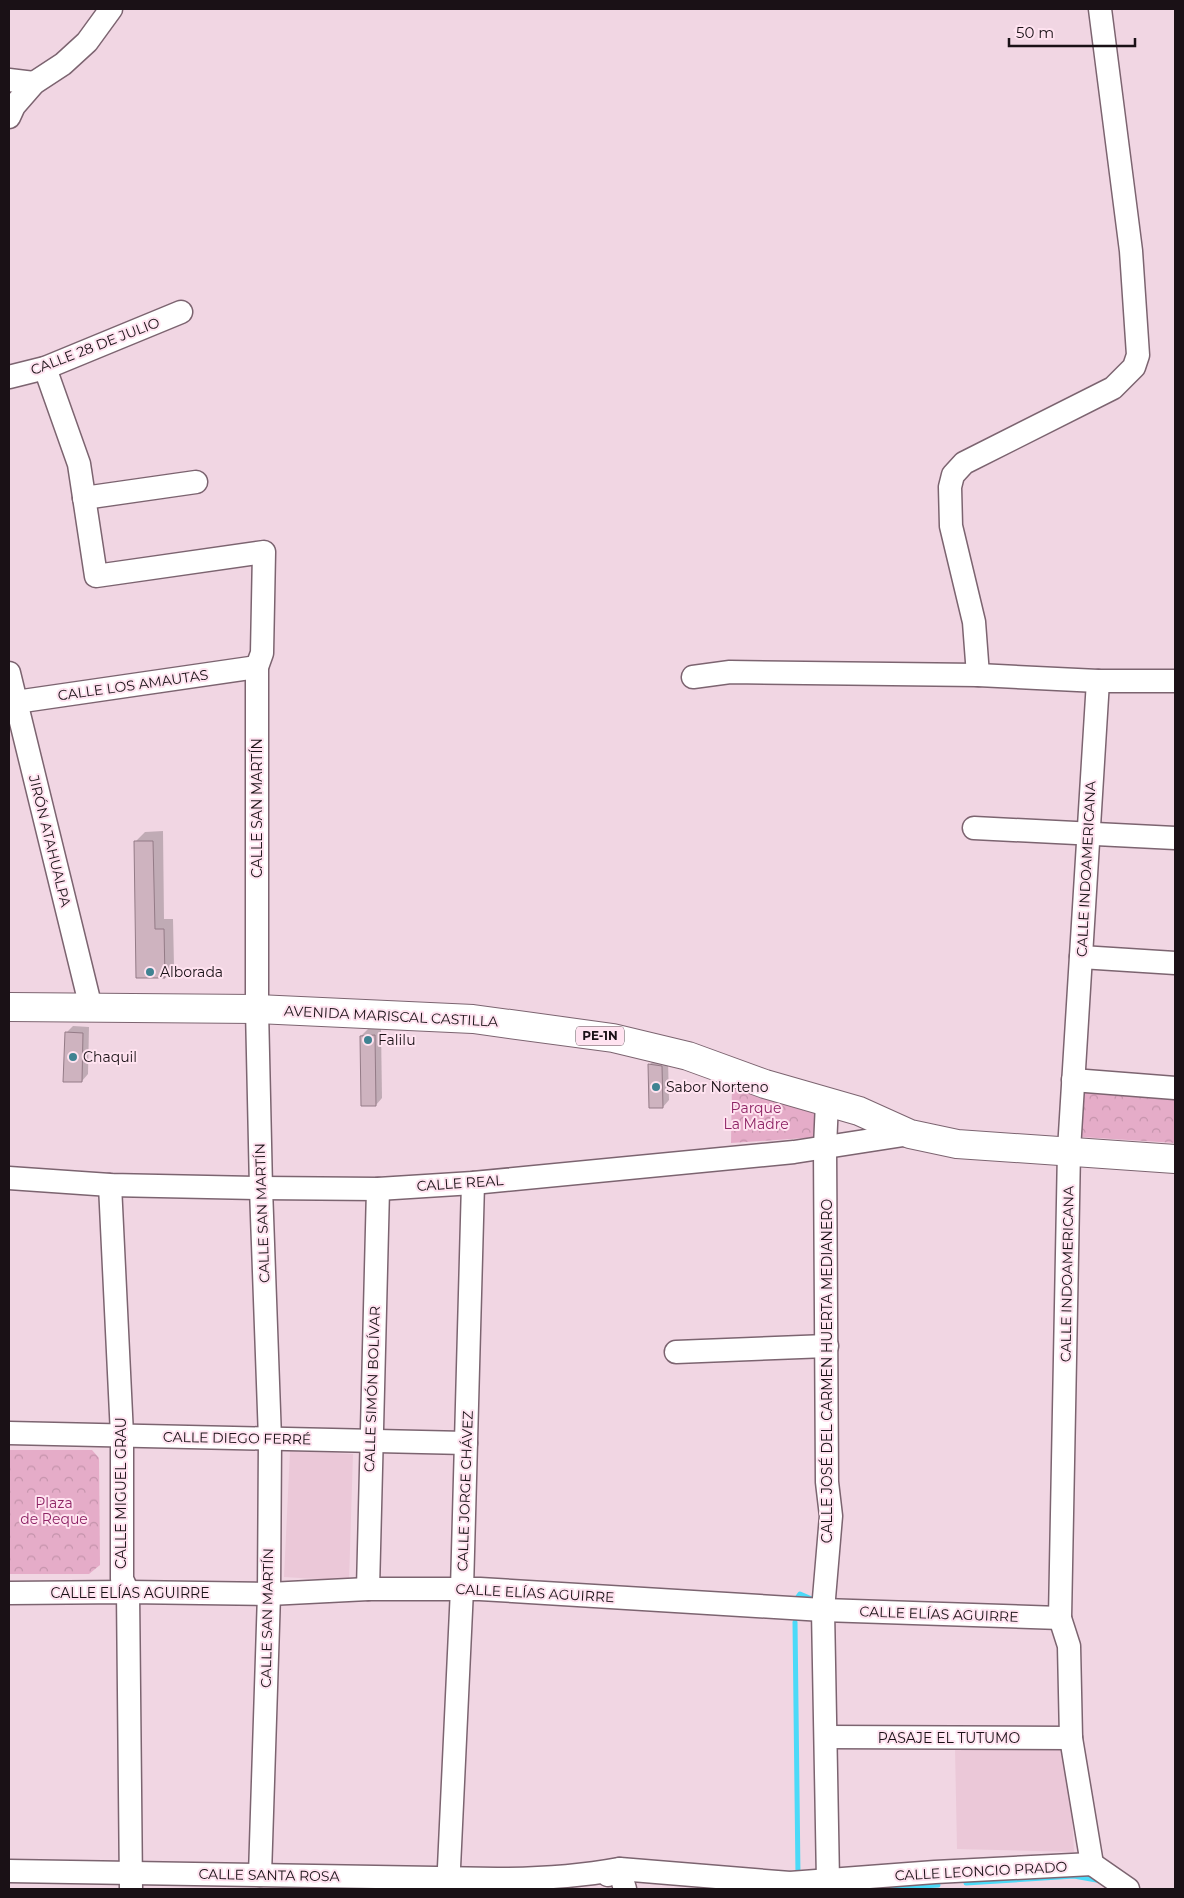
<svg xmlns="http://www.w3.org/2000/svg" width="1184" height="1898" font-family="Montserrat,sans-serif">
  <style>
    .built { fill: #ebc8d8 }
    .forest { fill: url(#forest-crowns) }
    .shadow { fill: #0003 }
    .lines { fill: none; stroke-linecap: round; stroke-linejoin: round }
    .stream { stroke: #4bdaf8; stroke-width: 5 }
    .building { fill: #ceb3bf; stroke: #947b87 }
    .minor-casing { stroke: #7c6470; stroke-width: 25 }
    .highway-casing { stroke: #7c6470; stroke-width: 30 }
    .minor { stroke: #fff; stroke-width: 22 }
    .highway { stroke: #fff; stroke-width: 28 }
    .poi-dot { fill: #3f8392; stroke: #ffe3f0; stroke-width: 2 }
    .labels { text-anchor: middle; stroke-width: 4; stroke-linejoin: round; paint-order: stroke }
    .shield { fill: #ffe3f0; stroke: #5f5057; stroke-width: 1 }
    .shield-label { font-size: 12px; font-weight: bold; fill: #1a1116 }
    .street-label { font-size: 14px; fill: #1a1116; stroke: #ffe3f0 }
    .poi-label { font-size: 14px; fill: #1a1116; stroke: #ffe3f0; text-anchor: start }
    .park-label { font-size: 14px; fill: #8e2465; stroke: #ffe3f0 }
  </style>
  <defs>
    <pattern id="forest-crowns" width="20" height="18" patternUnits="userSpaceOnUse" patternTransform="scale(1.25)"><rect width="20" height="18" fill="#e5acc8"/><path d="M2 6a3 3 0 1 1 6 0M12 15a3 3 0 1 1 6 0" fill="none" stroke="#c493ab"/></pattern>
  </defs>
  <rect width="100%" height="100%" fill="#f1d6e3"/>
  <g class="built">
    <path d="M 290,1451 L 353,1454 L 349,1581 L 284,1577 Z"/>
    <path d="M 1068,1745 L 1074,1852 L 957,1849 L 955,1748 Z"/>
  </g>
  <g class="forest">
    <path d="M 732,1082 L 822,1114 L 819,1137 L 731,1143 Z"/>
    <path d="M 1084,1091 L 1175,1097 L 1175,1143 L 1081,1137 Z"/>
    <path d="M 9,1450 L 92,1450 L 99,1458 L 100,1565 L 89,1574 L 9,1574 Z"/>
  </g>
  <g class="shadow">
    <path d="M 163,831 L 164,919 L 173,919 L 174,966 L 164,976 L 135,842 L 145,832 Z"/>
    <path d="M 73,1026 L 89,1027 L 88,1074 L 82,1081 L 66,1033 Z"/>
    <path d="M 368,1029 L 381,1029 L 382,1098 L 376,1105 L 361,1036 Z"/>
    <path d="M 656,1058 L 668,1060 L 669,1100 L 663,1107 L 650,1064 Z"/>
  </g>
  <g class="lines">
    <g class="stream">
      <path d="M 795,1601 L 800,1594 L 814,1600"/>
      <path d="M 795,1622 L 798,1876"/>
      <path d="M 966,1883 L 1074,1876 L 1102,1881"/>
      <path d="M 879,1889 L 938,1885"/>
    </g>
  </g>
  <g class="building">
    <path d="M 134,841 L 153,841 L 155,929 L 164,929 L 165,978 L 136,978 Z"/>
    <path d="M 65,1032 L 83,1033 L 82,1082 L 63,1082 Z"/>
    <path d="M 375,1035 L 376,1106 L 361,1106 L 360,1036 Z"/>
    <path d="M 648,1064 L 662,1066 L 663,1108 L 649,1108 Z"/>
  </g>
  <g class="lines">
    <defs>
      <g id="minor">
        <path d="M 9,80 L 34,83"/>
        <path d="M 9,117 L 14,106 L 34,83 L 63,64 L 87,42 L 111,9"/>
        <path d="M 45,368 L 79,464 L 96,576 L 264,552 L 262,653 L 257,667 L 257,1009 L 261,1188 L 270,1439 L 269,1594 L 260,1875"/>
        <path d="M 9,377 L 45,368 L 181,312"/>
        <path d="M 84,498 L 196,482"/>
        <path d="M 9,673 L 91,1008"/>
        <path d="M 978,675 L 974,622 L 951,526 L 950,487 L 953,475 L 964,463 L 1113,388 L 1134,367 L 1138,355 L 1131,251 L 1100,9"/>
        <path d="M 693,677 L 730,672 L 978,675 L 1098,681 L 1175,681"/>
        <path d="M 9,703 L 257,667"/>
        <path d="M 974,828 L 1175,838"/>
        <path d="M 1081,957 L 1175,963"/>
        <path d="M 1073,1080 L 1175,1088"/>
        <path d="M 827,1102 L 825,1147 L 827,1482 L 831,1516 L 823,1610 L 828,1881"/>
        <path d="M 9,1178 L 110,1185 L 261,1188 L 378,1189 L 473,1183 L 794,1152 L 910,1134"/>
        <path d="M 110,1185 L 122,1435 L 122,1579 L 128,1592 L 131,1889"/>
        <path d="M 676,1352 L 827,1346"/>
        <path d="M 9,1433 L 466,1443"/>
        <path d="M 368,1589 L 378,1189"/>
        <path d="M 9,1593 L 128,1592 L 269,1594 L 368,1589 L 480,1589 L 823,1610 L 1060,1618"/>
        <path d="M 826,1737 L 1071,1738"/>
        <path d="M 1092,1864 L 1071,1738 L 1069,1646 L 1060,1618 L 1069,1150 L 1098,681"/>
        <path d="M 1092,1864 L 1128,1889"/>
        <path d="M 9,1871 L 497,1879 C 540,1879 576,1877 619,1869 L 625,1889"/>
        <path d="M 608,1875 L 620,1869 L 790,1883 L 935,1872 L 1092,1864"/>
        <path d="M 448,1889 L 462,1589 L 473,1183"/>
      </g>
      <path id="highway" d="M 9,1007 L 257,1009 L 473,1019 L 613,1038 L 688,1056 L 765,1084 L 859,1111 L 910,1134 L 957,1144 L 1175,1159"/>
    </defs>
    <use href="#minor" class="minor-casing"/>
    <use href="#highway" class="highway-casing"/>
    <use href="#minor" class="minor"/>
    <use href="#highway" class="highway"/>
  </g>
  <g class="poi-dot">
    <circle cx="150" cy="972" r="5"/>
    <circle cx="368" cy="1040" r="5"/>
    <circle cx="73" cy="1057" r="5"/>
    <circle cx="656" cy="1087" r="5"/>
  </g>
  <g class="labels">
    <rect class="shield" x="576" y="1026.5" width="48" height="19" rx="4"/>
    <g class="shield-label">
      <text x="600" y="1040">PE-1N</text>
    </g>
    <g class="street-label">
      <text transform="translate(95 346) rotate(-21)" y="5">CALLE 28 DE JULIO</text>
      <text transform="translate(133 685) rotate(-8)" y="5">CALLE LOS AMAUTAS</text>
      <text transform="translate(257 808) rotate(-90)" y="5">CALLE SAN MARTÍN</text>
      <text transform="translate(50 841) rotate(76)" y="5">JIRÓN ATAHUALPA</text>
      <text transform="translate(1086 869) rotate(-87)" y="5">CALLE INDOAMERICANA</text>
      <text transform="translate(391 1016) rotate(3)" y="5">AVENIDA MARISCAL CASTILLA</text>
      <text transform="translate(460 1183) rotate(-4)" y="5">CALLE REAL</text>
      <text transform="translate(262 1213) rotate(-92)" y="5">CALLE SAN MARTÍN</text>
      <text transform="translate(1067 1274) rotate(-89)" y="5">CALLE INDOAMERICANA</text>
      <text transform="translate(827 1371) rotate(-90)" y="5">CALLE JOSÉ DEL CARMEN HUERTA MEDIANERO</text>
      <text transform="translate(372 1389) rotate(-88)" y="5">CALLE SIMÓN BOLÍVAR</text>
      <text transform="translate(237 1438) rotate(1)" y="5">CALLE DIEGO FERRÉ</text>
      <text transform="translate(465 1491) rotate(-88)" y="5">CALLE JORGE CHÁVEZ</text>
      <text transform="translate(121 1493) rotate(-90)" y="5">CALLE MIGUEL GRAU</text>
      <text x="130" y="1598">CALLE ELÍAS AGUIRRE</text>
      <text transform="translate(535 1593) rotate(3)" y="5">CALLE ELÍAS AGUIRRE</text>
      <text transform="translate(939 1614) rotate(2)" y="5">CALLE ELÍAS AGUIRRE</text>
      <text transform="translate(267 1618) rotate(-89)" y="5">CALLE SAN MARTÍN</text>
      <text x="949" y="1743">PASAJE EL TUTUMO</text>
      <text transform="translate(981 1871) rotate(-3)" y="5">CALLE LEONCIO PRADO</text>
      <text transform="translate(269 1875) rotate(1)" y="5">CALLE SANTA ROSA</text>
    </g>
    <g class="poi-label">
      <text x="160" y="977">Alborada</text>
      <text x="378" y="1045">Falilu</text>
      <text x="83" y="1062">Chaquil</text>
      <text x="666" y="1092">Sabor Norteno</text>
    </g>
    <g class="park-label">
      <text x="756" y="1113">Parque<tspan x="756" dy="16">La Madre</tspan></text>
      <text x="54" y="1508">Plaza<tspan x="54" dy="16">de Reque</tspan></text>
    </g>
  </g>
  <rect width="1184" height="1898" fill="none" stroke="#1a1116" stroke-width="20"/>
  <path d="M1009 38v8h126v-8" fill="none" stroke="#1a1116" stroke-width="2.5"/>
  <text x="1016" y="38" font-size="15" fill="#1a1116" stroke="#ffe3f0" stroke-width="4" paint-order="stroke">50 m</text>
</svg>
